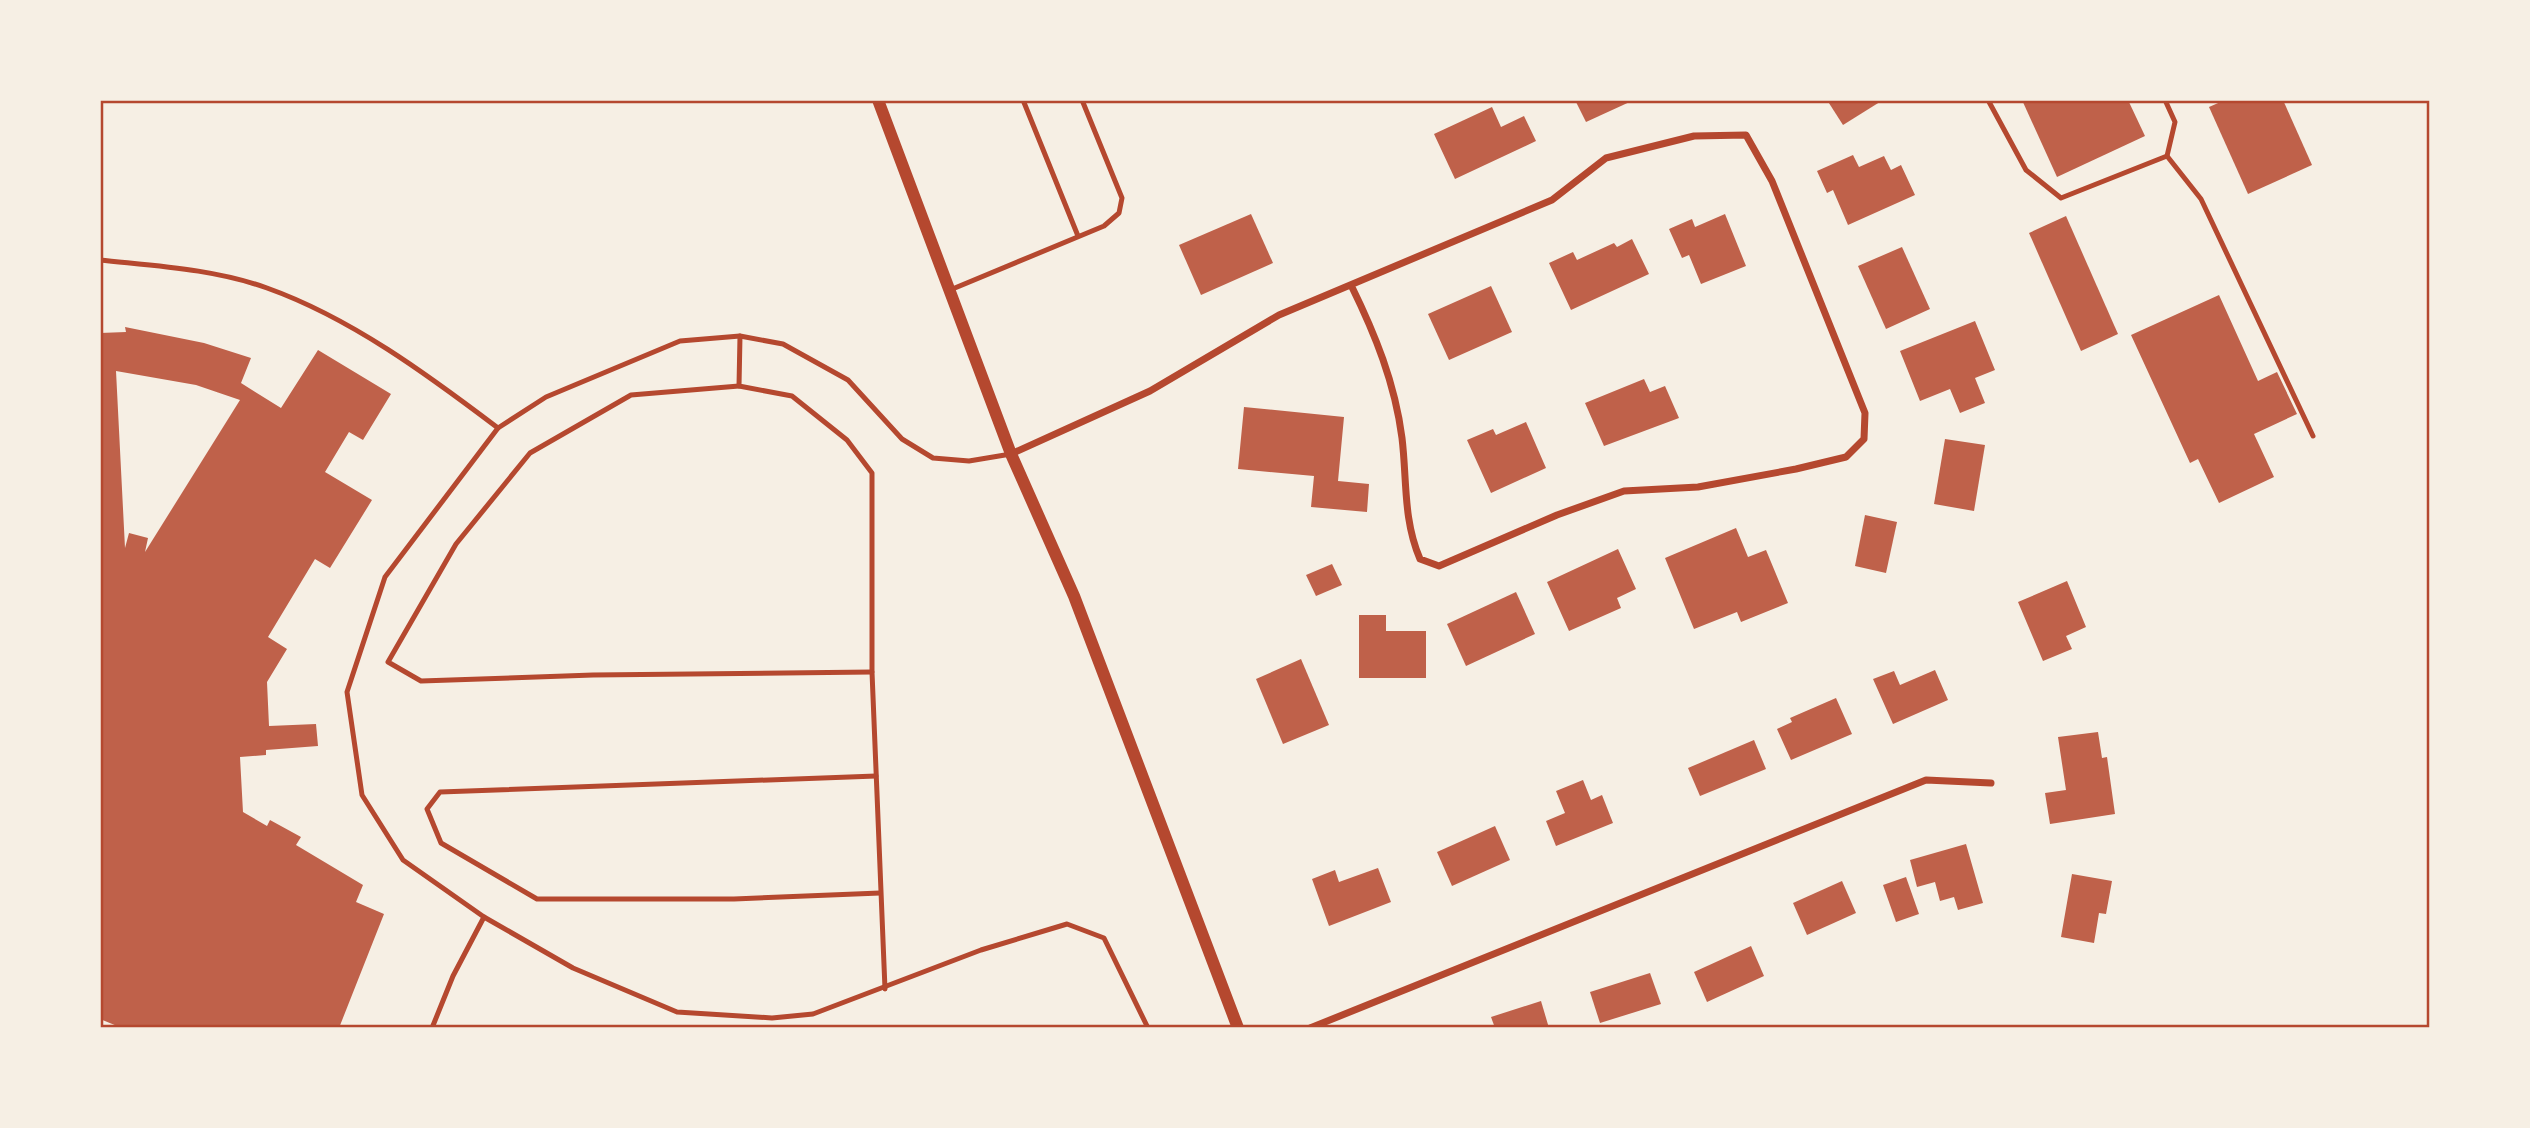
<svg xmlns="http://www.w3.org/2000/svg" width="2530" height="1128" font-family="'Fira Sans Condensed',sans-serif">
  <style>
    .building { fill: #bf614a; fill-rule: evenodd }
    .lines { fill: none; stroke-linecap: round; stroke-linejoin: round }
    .service { stroke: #b5482f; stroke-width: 5 }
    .minor { stroke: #b5482f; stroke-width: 7 }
    .tertiary { stroke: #b5482f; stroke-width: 12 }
    .neatline { fill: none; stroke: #b5482f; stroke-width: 2.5 }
  </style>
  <rect width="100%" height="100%" fill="#f6efe4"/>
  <g class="building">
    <path d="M 1575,100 L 1634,100 L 1586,122 Z"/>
    <path d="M 1827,100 L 1883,100 L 1843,125 Z"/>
    <path d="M 2022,100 L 2128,100 L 2145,136 L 2057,177 Z"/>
    <path d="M 2225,100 L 2283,100 L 2312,165 L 2248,194 L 2209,107 Z"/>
    <path d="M 1492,107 L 1501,127 L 1524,116 L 1536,141 L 1455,179 L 1434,134 Z"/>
    <path d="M 1853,155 L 1859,167 L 1884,156 L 1891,170 L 1901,165 L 1915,195 L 1848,225 L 1833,190 L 1827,193 L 1817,171 Z"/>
    <path d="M 1251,214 L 1273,263 L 1201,295 L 1179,245 Z"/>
    <path d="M 1725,214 L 1746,266 L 1701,284 L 1689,255 L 1682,258 L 1669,229 L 1692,219 L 1695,227 Z"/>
    <path d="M 2066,216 L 2118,334 L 2081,351 L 2029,233 Z"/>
    <path d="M 1632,239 L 1649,274 L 1571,310 L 1549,263 L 1573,252 L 1577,260 L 1614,243 L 1617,247 Z"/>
    <path d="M 1902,247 L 1930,309 L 1886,329 L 1858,266 Z"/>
    <path d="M 1491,286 L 1512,332 L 1449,360 L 1428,314 Z"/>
    <path d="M 2219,295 L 2258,381 L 2277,372 L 2297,414 L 2254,434 L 2274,477 L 2219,503 L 2198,459 L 2190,463 L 2131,335 Z"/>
    <path d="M 1975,321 L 1995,370 L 1975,378 L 1985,403 L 1960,413 L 1950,389 L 1920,401 L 1900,351 Z"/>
    <path d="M 125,327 L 204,343 L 251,358 L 241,383 L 281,408 L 318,350 L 391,394 L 363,440 L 349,432 L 325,472 L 372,500 L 330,568 L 315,559 L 268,637 L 287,649 L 267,682 L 269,726 L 316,724 L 318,746 L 266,750 L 266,755 L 240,757 L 243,812 L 267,826 L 270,820 L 301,837 L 296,845 L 363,885 L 356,902 L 384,914 L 339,1028 L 122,1028 L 100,1019 L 100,333 L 126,332 ZM 116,371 L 196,385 L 240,400 L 145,552 L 148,538 L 129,533 L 125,548 Z"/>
    <path d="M 1644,379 L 1650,392 L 1665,386 L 1679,418 L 1604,446 L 1585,403 Z"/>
    <path d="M 1244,407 L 1344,417 L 1338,481 L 1369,484 L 1367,512 L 1311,507 L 1314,476 L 1238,469 Z"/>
    <path d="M 1526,422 L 1546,468 L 1491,493 L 1467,440 L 1493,429 L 1496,435 Z"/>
    <path d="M 1945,439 L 1985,445 L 1974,511 L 1934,504 Z"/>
    <path d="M 1865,515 L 1897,522 L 1886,573 L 1855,566 Z"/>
    <path d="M 1736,528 L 1748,557 L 1766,550 L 1788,603 L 1741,622 L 1737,612 L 1694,629 L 1665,558 Z"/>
    <path d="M 1618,549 L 1636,589 L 1617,598 L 1621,608 L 1569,631 L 1547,582 Z"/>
    <path d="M 1332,564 L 1342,585 L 1316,596 L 1306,575 Z"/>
    <path d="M 2067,581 L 2086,627 L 2066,636 L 2072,649 L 2043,661 L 2018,602 Z"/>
    <path d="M 1516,592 L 1535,634 L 1466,666 L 1447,624 Z"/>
    <path d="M 1359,615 L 1386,615 L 1386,631 L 1426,631 L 1426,678 L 1359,678 Z"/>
    <path d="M 1301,659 L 1329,725 L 1283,744 L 1256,679 Z"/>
    <path d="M 1935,670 L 1948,700 L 1893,724 L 1873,679 L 1894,671 L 1900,685 Z"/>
    <path d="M 1836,698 L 1852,734 L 1791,760 L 1777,729 L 1792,722 L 1790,718 Z"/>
    <path d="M 2098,732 L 2102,758 L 2107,757 L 2115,814 L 2050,824 L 2045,793 L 2066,790 L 2058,737 Z"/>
    <path d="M 1754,740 L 1766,769 L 1700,796 L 1688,768 Z"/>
    <path d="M 1583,780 L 1591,800 L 1602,795 L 1613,823 L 1556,846 L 1546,821 L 1565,813 L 1556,791 Z"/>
    <path d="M 1495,826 L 1510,860 L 1452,886 L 1437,852 Z"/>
    <path d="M 1966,844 L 1983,903 L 1958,910 L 1954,897 L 1940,901 L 1935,882 L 1917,887 L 1910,860 Z"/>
    <path d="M 1378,868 L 1391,902 L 1329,926 L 1312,879 L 1335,870 L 1339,882 Z"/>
    <path d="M 2072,874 L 2112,881 L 2106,914 L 2099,913 L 2094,943 L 2061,937 Z"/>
    <path d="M 1906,877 L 1919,914 L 1896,922 L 1883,885 Z"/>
    <path d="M 1842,881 L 1856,913 L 1807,935 L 1793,903 Z"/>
    <path d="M 1751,946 L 1764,976 L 1707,1002 L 1694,972 Z"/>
    <path d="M 1650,973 L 1661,1004 L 1600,1023 L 1590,992 Z"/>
    <path d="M 1541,1001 L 1549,1028 L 1495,1028 L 1491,1017 Z"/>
  </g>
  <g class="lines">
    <g class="service">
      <path d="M 1023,100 L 1078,236"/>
      <path d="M 1988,100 L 2026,170 L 2061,198 L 2167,156 L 2175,122 L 2165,100"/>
      <path d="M 2167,156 L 2201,199 L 2313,436"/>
      <path d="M 100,260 C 156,266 214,269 267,288 C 351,318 428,375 498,428"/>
      <path d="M 950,290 L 1104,226 L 1119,213 L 1122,198 L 1082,100"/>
      <path d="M 740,336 L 739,386 L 792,396 L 847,440 L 872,473 L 872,672 L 885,989"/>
      <path d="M 739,386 L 631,395 L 530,453 L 456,544 L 388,662 L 421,681 L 593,675 L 872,672"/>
      <path d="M 1011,454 L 969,461 L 933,458 L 902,439 L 848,380 L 783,344 L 740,336 L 680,341 L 546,397 L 498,428 L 385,577 L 347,692 L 362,795 L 403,860 L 484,917 L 573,968 L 677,1012 L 772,1018 L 813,1014 L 981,950 L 1067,924 L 1104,938 L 1148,1028"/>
      <path d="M 876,776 L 440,792 L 427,809 L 441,843 L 537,899 L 734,899 L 880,893"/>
      <path d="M 432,1028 L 453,976 L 484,917"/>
    </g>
    <g class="minor">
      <path d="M 1011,454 L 1150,391 L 1279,315 L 1552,200 L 1606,158 L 1694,136 L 1746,135 L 1772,181 L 1865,413 L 1864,439 L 1846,457 L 1796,469 L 1698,487 L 1624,491 L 1557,515 L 1439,566 L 1420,559 C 1403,520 1407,479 1402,438 C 1395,383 1375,334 1351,285"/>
      <path d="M 1310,1028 L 1926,780 L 1991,783"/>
    </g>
    <path class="tertiary" d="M 878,100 L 1011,454 L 1074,596 L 1238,1028"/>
  </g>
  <rect width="2530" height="1128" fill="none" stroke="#f6efe4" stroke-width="203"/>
  <rect x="102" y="102" width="2326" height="924" class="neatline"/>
</svg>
